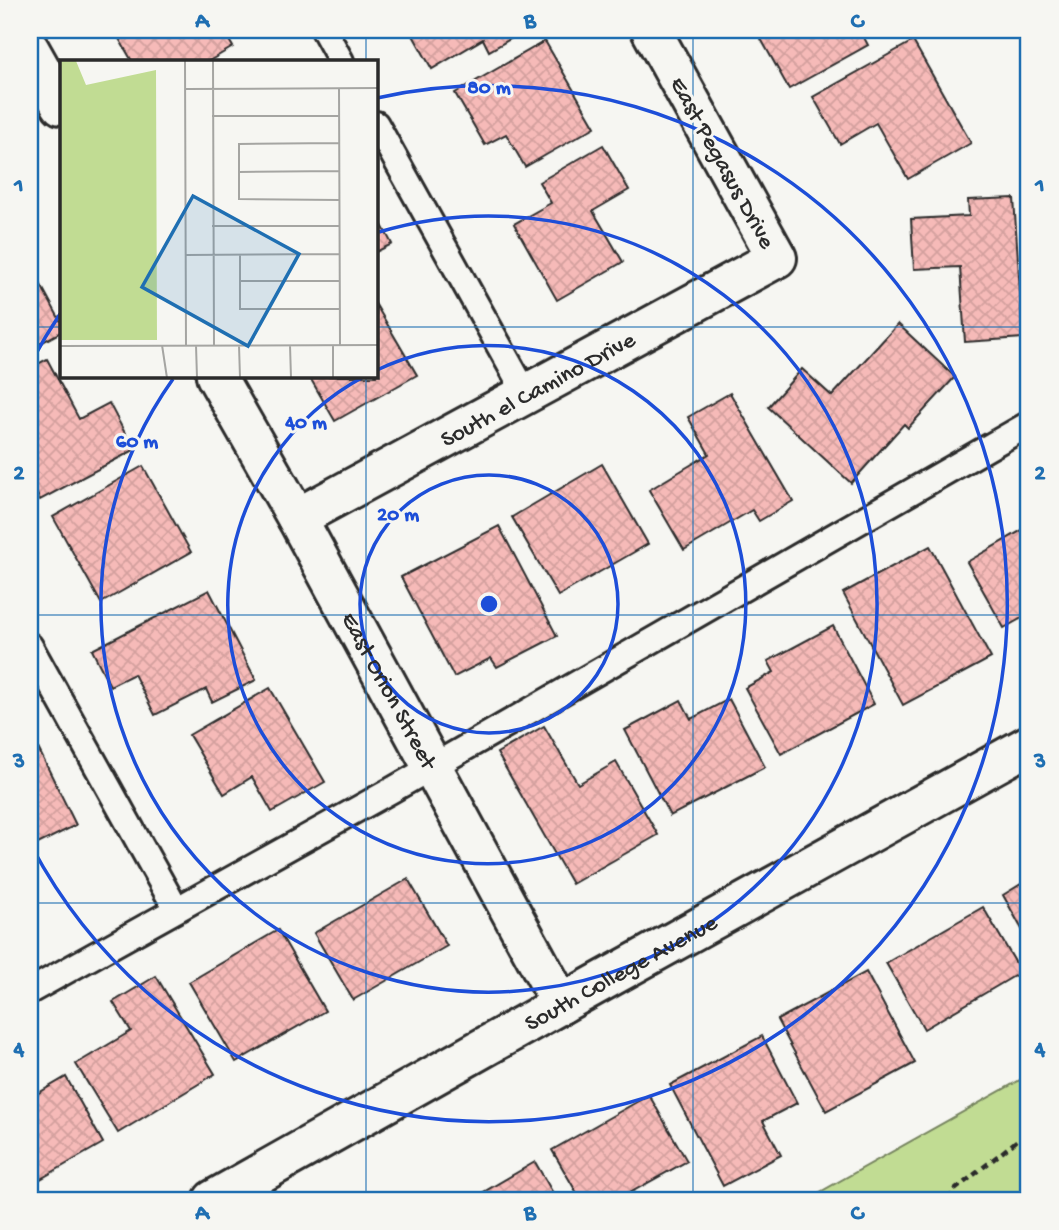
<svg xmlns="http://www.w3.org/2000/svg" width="1059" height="1230" font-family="'Gochi Hand',sans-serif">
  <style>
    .green { fill: #c1dc93; stroke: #76845f; stroke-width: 2 }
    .building { fill: url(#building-cross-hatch); stroke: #2b2b2b; stroke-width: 2 }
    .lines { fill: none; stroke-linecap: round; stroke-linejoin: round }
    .lane-casing { stroke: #2b2b2b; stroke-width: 30 }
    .street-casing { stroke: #2b2b2b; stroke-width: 44 }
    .path { stroke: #2b2b2b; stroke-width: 4.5; stroke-dasharray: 7 5; stroke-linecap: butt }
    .lane { stroke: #f6f6f2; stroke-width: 24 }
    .street { stroke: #f6f6f2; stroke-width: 38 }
    .grid { fill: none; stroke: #1f6fb2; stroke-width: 2; stroke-opacity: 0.55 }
    .ring { fill: none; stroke: #1d4ed8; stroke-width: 3.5 }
    .labels { text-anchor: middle; stroke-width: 6; stroke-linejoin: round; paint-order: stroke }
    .street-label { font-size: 24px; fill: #2b2b2b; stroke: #f6f6f2 }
    .inset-road { fill: none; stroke: #a5a5a2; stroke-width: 2 }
    .view { fill: #1f6fb2; fill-opacity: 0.15; stroke: #1f6fb2; stroke-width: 3.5 }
    .inset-edge { fill: none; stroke: #2b2b2b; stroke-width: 3.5 }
    .centre { fill: #1d4ed8; stroke: #f6f6f2; stroke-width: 3.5 }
    .ring-label { font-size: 21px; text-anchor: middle; font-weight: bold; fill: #1d4ed8; stroke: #f6f6f2; stroke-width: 6; stroke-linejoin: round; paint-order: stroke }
    .neatline { fill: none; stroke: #1f6fb2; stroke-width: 2.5 }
    .grid-label { font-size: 23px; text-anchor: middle; font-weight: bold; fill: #1f6fb2 }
  </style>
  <defs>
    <pattern id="building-cross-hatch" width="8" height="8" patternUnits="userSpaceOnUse" patternTransform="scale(1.75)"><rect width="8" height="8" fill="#f6bab8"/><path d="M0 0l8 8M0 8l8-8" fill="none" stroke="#d3a09e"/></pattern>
  </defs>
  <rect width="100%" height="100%" fill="#f6f6f2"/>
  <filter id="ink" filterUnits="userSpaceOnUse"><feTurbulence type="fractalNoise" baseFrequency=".0143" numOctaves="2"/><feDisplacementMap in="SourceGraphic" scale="14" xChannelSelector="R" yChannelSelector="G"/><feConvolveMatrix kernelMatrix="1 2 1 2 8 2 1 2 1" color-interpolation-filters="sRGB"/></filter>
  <g filter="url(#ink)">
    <path class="green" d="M 1029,1075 L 1029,1200 L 806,1200 Z"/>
    <g class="building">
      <path d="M 114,30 L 223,30 L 233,47 L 209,61 L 132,61 Z"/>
      <path d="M 410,30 L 526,30 L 489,51 L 483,39 L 432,69 Z"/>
      <path d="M 756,30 L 860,30 L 868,45 L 789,89 Z"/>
      <path d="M 545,41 L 595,127 L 525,167 L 506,134 L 485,145 L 455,93 Z"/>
      <path d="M 913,41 L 971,143 L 908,179 L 876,123 L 840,144 L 813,97 Z"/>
      <path d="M 603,145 L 629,190 L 593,211 L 623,262 L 557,300 L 514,224 L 551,203 L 539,182 Z"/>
      <path d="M 1014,198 L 1023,338 L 965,342 L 960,267 L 914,269 L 911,219 L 969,216 L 968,200 Z"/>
      <path d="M 376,214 L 392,244 L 376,252 Z"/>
      <path d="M 35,274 L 61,322 L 61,332 L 30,349 L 30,277 Z"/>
      <path d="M 376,305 L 417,375 L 335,421 L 309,376 L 376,376 Z"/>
      <path d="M 898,324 L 955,377 L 908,428 L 904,424 L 851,483 L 768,407 L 802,369 L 832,396 Z"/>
      <path d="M 47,359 L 79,419 L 109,403 L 134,450 L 40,500 L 30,481 L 30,368 Z"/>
      <path d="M 730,393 L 793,501 L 759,521 L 752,510 L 684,550 L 649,490 L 709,454 L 688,417 Z"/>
      <path d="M 602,464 L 648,544 L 558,596 L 512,517 Z"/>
      <path d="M 143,466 L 191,552 L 101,603 L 53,517 Z"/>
      <path d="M 499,526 L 557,636 L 497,667 L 491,658 L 454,677 L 401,577 Z"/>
      <path d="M 1029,526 L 1029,614 L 1004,628 L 967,562 Z"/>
      <path d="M 930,546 L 991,658 L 903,705 L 843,593 Z"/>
      <path d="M 209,590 L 256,680 L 212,702 L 206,689 L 155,715 L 134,674 L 110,686 L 92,650 Z"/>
      <path d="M 833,626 L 874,704 L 781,754 L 745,688 L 774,672 L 768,661 Z"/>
      <path d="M 270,688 L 325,782 L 272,812 L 252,777 L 224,794 L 189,735 Z"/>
      <path d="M 729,699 L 765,767 L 670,816 L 625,730 L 681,700 L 691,719 Z"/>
      <path d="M 544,726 L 578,784 L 616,762 L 658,835 L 572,884 L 497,753 Z"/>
      <path d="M 37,746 L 76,825 L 30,848 L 30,750 Z"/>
      <path d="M 408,879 L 447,946 L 353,1000 L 314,933 Z"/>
      <path d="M 1029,879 L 1029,942 L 1003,895 Z"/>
      <path d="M 983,907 L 1021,972 L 924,1029 L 886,963 Z"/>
      <path d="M 278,930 L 325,1011 L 236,1062 L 189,982 Z"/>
      <path d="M 866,972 L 915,1063 L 826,1111 L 777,1020 Z"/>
      <path d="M 156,976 L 215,1074 L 118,1133 L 76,1064 L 131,1031 L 113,1002 Z"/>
      <path d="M 762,1036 L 797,1103 L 763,1121 L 781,1155 L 723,1186 L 670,1085 Z"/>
      <path d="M 66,1077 L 103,1143 L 30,1185 L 30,1098 Z"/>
      <path d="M 649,1095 L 687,1161 L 617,1200 L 581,1200 L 552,1150 Z"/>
      <path d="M 535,1162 L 557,1200 L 470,1200 Z"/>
    </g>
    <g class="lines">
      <defs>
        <g id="lane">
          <path d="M 324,30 L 341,61"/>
          <path d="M 376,124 L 526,394"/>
          <path d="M 30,646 L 176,909"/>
          <path d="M 30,991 L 392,790 L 1029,424"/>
        </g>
        <g id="street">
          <path d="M 30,50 L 61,105"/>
          <path id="s1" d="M 216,376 L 297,518 L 561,1004"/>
          <path id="s2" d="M 297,518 L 777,258 L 651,30"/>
          <path id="s3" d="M 213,1200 L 561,1004 L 1029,745"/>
        </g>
      </defs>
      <use href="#lane" class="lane-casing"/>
      <use href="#street" class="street-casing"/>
      <path class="path" d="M 948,1200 L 956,1189 L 1029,1131"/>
      <use href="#lane" class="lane"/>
      <use href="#street" class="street"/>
    </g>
  </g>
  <path class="grid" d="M 366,30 L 366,61M 693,30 L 693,1200M 30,327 L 61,327M 376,327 L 1029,327M 366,376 L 366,1200M 30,615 L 1029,615M 30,903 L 1029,903"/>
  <g class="ring">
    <circle cx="489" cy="604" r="129"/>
    <path d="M377 370A259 259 0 1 1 365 376"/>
    <path d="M379 232A388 388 0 1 1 173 379"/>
    <path d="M32 361A518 518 0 0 1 60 314M377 98A518 518 0 1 1 32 847"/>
  </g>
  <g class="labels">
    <g class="street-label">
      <text transform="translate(724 162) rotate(61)" y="8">East Pegasus Drive</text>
      <text dy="8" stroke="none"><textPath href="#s2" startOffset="273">South el Camino Drive</textPath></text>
      <text dy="8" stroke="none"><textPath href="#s1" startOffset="359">East Orion Street</textPath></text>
      <text dy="8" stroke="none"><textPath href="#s3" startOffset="467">South College Avenue</textPath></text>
    </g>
  </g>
  <g transform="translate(60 60)">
    <rect width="318" height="318" fill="#f6f6f2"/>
    <path d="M 0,1 L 16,1 L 26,25 L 96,10 L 97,280 L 0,280 Z" fill="#c1dc93"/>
    <path class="inset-road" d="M 125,1 L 126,286M 153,1 L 154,285M 279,28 L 280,285M 125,29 L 319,28M 152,56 L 279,56M 279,83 L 179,84 L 179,139 L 280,140M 179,112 L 280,111M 152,166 L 280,166M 126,195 L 280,194M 180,195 L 180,249 L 280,249M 180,221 L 280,221M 102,285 L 107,318M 136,285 L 137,318M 179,285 L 180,318M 230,285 L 231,318M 273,285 L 273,318M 0,286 L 319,285"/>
    <path class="view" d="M 133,136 L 239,194 L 188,286 L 82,227 Z"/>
    <rect width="318" height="318" class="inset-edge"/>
  </g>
  <circle cx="489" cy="604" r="10" class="centre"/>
  <g class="ring-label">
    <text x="489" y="93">80 m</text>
    <text x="306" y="428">40 m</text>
    <text x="137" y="447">60 m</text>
    <text x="398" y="520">20 m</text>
  </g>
  <rect width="1059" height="1230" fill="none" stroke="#f6f6f2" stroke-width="77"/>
  <rect x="38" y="38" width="982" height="1154" class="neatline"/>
  <g class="grid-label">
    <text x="202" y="27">A</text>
    <text x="530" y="27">B</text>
    <text x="857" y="27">C</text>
    <text x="19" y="191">1</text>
    <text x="1040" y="191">1</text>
    <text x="19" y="479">2</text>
    <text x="1040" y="479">2</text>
    <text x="19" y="767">3</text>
    <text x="1040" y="767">3</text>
    <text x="19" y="1055">4</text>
    <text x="1040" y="1055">4</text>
    <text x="202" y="1219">A</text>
    <text x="530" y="1219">B</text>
    <text x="857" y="1219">C</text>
  </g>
</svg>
